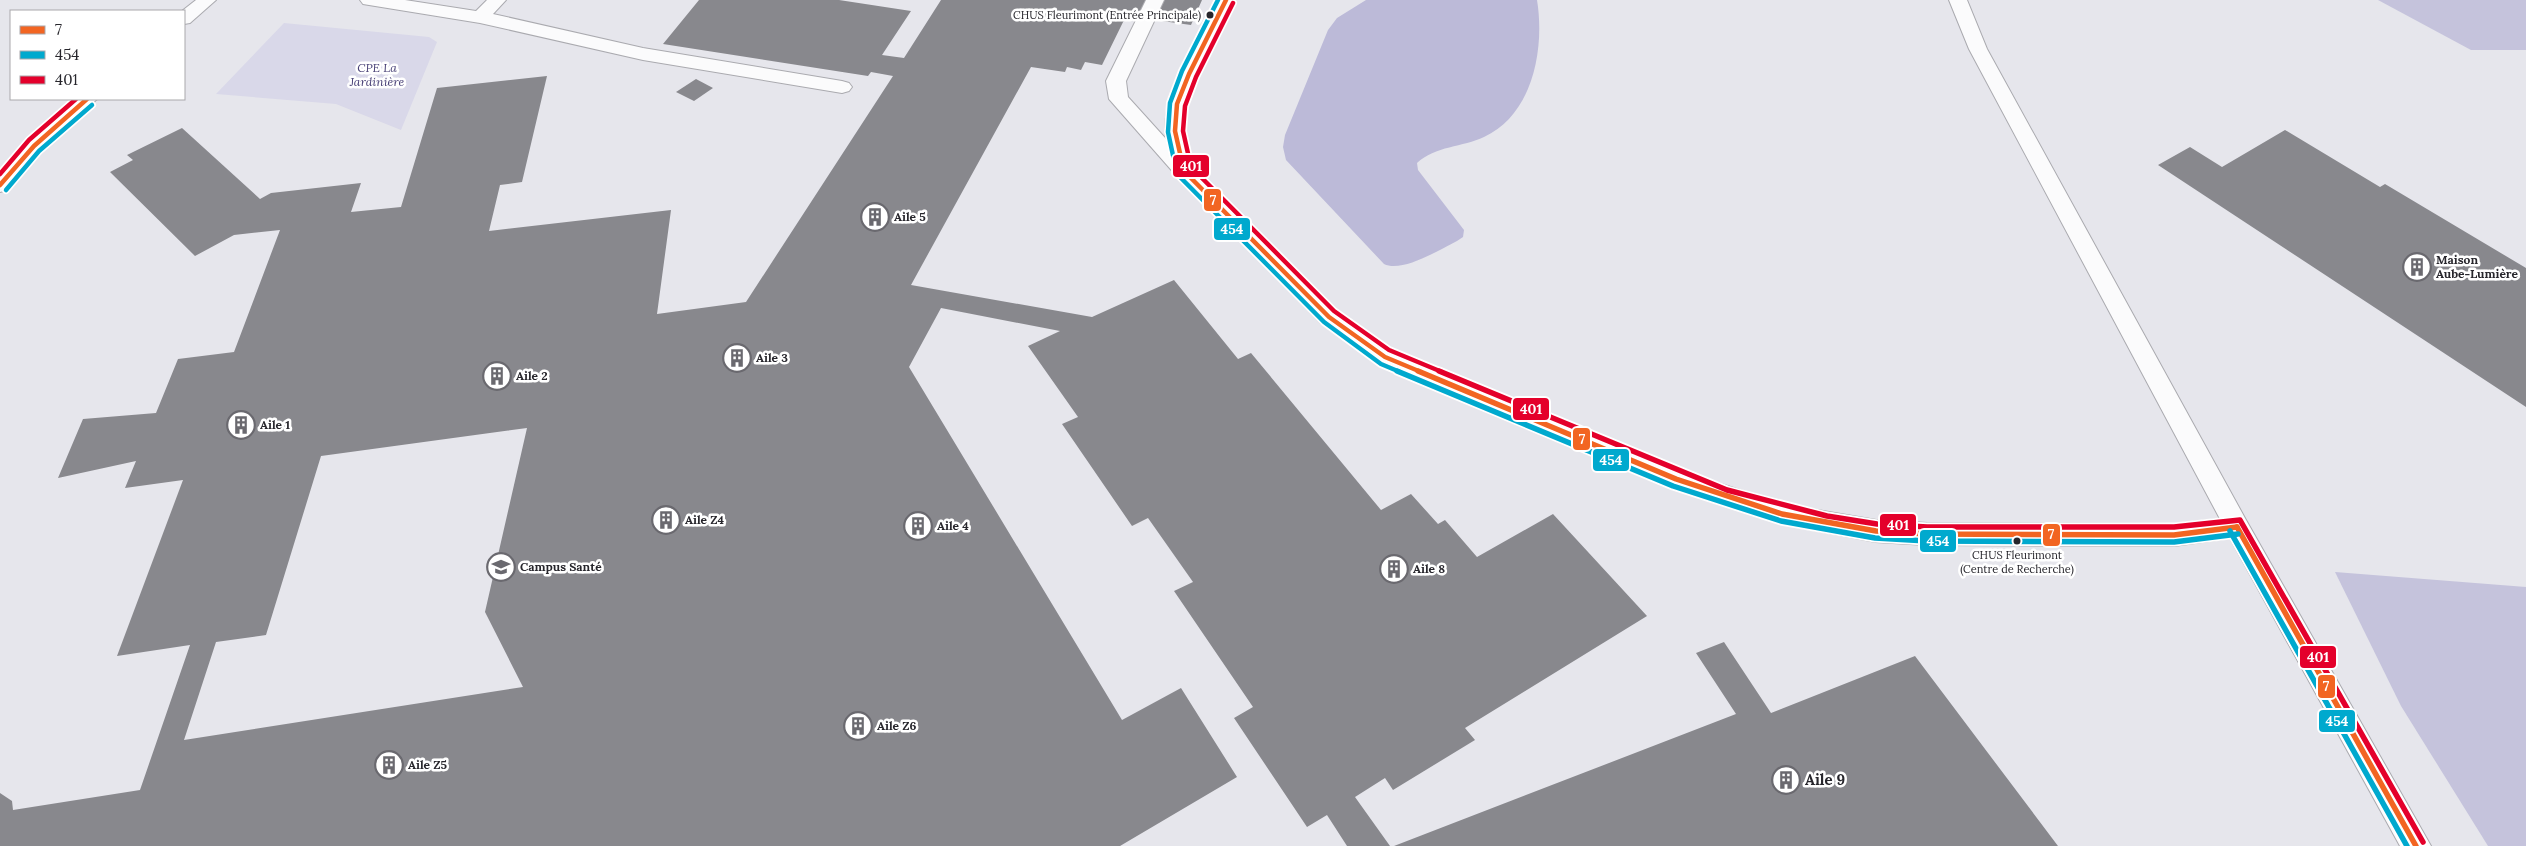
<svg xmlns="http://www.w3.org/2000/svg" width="2526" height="846" font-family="Lora,serif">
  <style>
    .green { fill: #d9d8e9 }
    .forest { fill: #c5c3dc }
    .water { fill: #bcbad8 }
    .building { fill: #88888d; fill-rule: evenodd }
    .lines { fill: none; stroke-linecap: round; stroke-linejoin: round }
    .lane-casing { stroke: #aaaaaf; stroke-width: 2 }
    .lane { fill: #fbfbfc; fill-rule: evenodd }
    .bus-1-far1-casing { stroke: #fff; stroke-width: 8 }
    .bus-1-casing { stroke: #fff; stroke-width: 9 }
    .bus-2-far1-casing { stroke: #fff; stroke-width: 8 }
    .bus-2-casing { stroke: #fff; stroke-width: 9 }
    .bus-3-far1-casing { stroke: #fff; stroke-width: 8 }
    .bus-3-casing { stroke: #fff; stroke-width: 9 }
    .bus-1-far1 { stroke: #f26522; stroke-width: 4.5 }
    .bus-1 { stroke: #f26522; stroke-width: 5.5 }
    .bus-2-far1 { stroke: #00a9ce; stroke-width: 4.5 }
    .bus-2 { stroke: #00a9ce; stroke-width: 5.5 }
    .bus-3-far1 { stroke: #e4002b; stroke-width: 4.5 }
    .bus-3 { stroke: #e4002b; stroke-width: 5.5 }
    .bus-dot { fill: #27262c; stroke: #fff; stroke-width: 2 }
    .labels { text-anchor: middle; stroke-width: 5; stroke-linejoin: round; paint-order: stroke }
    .bus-label { font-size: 11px; fill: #27262c; stroke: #fff; text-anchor: end }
    .park-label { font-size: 12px; font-style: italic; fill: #484076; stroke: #fff }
    .poi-label { font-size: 12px; font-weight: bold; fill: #27262c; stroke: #fff; text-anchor: start }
    .near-poi-label { font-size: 15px; font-weight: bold; fill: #27262c; stroke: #fff; text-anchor: start }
    .line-badge { stroke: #fff; stroke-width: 2 }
    .badge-label { font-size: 14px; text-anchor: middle; font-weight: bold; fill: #fff }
  </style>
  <rect width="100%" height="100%" fill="#e6e6ec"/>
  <path class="green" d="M 284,23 L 429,37 L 437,42 L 401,130 L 336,104 L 216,94 Z"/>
  <g class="forest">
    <path d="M 2378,0 L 2526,0 L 2526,50 L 2471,50 Z"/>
    <path d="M 2335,572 L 2526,587 L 2526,846 L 2488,846 L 2401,706 Z"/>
  </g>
  <path class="water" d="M 1366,0 L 1537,0 C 1545,48 1533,115 1484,137 C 1463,147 1435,146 1417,163 L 1418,170 L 1464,230 L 1463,237 L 1457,241 C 1439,250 1402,273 1384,264 L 1286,160 L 1283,147 L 1285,135 L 1328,30 L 1337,18 Z"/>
  <g class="building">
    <path d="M 699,0 L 839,0 L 911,11 L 882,55 L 904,58 L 941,0 L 1202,0 L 1191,25 L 1126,16 L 1102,65 L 1085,62 L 1081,70 L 1067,67 L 1065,72 L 1031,67 L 911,285 L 1092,317 L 1174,280 L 1238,359 L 1251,353 L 1381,510 L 1411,494 L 1438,524 L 1445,520 L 1477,557 L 1553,514 L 1647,616 L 1465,728 L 1475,740 L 1393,790 L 1385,778 L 1355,797 L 1390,846 L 1347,846 L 1327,815 L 1307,827 L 1234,718 L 1253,707 L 1174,591 L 1193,582 L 1148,518 L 1132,526 L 1062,424 L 1078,417 L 1028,346 L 1060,331 L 941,308 L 909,367 L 1122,720 L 1181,688 L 1237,777 L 1120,846 L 0,846 L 0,793 L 12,801 L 13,810 L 140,790 L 190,645 L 117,656 L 183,480 L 125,488 L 136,461 L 58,478 L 83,419 L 156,413 L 178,359 L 234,352 L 280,230 L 234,235 L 195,256 L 110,172 L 133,160 L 127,155 L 182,128 L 260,199 L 271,193 L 361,183 L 351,212 L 401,207 L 437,88 L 547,76 L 522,182 L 500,185 L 489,231 L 671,210 L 657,314 L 746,302 L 893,76 L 871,72 L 868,76 L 663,44 ZM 527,428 L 485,612 L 523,687 L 184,740 L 216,642 L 266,635 L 321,456 Z"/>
    <path d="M 696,79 L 713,88 L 694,101 L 676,92 Z"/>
    <path d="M 2285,130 L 2380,187 L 2385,184 L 2526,268 L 2526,407 L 2158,165 L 2190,147 L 2222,167 Z"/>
    <path d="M 1724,642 L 1771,713 L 1915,656 L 2058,846 L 1394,846 L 1736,714 L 1696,653 Z"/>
  </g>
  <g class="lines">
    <defs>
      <g id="lane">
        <path d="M 196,0 L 216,0 L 190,23 L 184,24 L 182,11 Z"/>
        <path d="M 360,0 L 405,0 L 476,11 L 487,0 L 506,0 L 493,14 L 643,48 L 842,81 L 849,83 L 852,87 L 849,91 L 842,93 L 643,60 L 480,23 L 369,5 L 363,4 Z"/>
        <path d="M 1146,0 L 1164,0 L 1126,81 L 1128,97 L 1166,139 C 1160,89 1197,43 1217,0 L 1235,0 L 1198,74 L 1187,104 L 1185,131 L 1193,168 L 1337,311 L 1393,351 L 1685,472 L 1782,504 L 1876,520 L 1927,523 L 2174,524 L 2220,519 L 1969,49 L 1949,0 L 1967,0 L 1987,49 L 2246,520 L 2431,846 L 2400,846 L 2230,538 L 2174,546 L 1927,545 L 1876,542 L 1782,524 L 1667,486 L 1377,363 L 1321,323 L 1174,173 L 1109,99 L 1106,81 Z"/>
        <path d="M 75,99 L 97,99 L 41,151 L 7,190 L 0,192 L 0,172 L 27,141 Z"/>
      </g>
    </defs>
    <use href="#lane" class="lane-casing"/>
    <use href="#lane" class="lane"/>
    <defs>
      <g id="bus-1-far1">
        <path d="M 1226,0 L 1189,74 L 1177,104 L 1175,131 L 1184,171 L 1329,317 L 1385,357 L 1421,372"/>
        <path d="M 0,185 L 34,146 L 87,99"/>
      </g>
      <g id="bus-1">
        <path d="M 1418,371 L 1676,479 L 1782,514 L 1876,531 L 1927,534 L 2174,535 L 2237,527"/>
        <path d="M 2237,527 L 2416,846"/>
      </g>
      <g id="bus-2-far1">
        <path d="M 1218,0 L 1182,71 L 1170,103 L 1168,132 L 1177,174 L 1324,322 L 1381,364 L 1400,372"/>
        <path d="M 6,190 L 39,151 L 92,105"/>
      </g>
      <g id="bus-2">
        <path d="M 1397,371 L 1673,486 L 1781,521 L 1875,538 L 1927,541 L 2174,542 L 2238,534"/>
        <path d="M 2230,531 L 2407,846"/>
      </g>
      <g id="bus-3-far1">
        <path d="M 1233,3 L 1196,77 L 1185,106 L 1183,131 L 1191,167 L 1334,311 L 1389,350 L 1442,372"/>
        <path d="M 0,174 L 29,140 L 76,99"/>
      </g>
      <path id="bus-3" d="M 1439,371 L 1727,490 L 1827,516 L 1877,524 L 1927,527 L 2174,527 L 2240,520 L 2423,842"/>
    </defs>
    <use href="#bus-1-far1" class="bus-1-far1-casing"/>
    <use href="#bus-1" class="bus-1-casing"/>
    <use href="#bus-2-far1" class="bus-2-far1-casing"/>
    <use href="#bus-2" class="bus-2-casing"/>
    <use href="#bus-3-far1" class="bus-3-far1-casing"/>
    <use href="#bus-3" class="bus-3-casing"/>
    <use href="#bus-1-far1" class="bus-1-far1"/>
    <use href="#bus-1" class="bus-1"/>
    <use href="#bus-2-far1" class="bus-2-far1"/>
    <use href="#bus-2" class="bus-2"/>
    <use href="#bus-3-far1" class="bus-3-far1"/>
    <use href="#bus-3" class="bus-3"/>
  </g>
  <defs>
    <symbol id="building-ring" viewBox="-11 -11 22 22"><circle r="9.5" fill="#fff" stroke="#6a696f" stroke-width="1.5"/><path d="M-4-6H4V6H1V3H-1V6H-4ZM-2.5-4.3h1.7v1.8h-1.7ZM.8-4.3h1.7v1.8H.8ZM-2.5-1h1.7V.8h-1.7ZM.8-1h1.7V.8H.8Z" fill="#6a696f"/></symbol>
    <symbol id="university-ring" viewBox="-11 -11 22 22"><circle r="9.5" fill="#fff" stroke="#6a696f" stroke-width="1.5"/><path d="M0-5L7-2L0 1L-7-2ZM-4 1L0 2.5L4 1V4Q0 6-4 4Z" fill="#6a696f"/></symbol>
  </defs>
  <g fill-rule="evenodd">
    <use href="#building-ring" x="859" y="201" width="32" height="32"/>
    <use href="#building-ring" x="2401" y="251" width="32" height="32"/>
    <use href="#building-ring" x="721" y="342" width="32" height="32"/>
    <use href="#building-ring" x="481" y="360" width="32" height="32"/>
    <use href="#building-ring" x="225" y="409" width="32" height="32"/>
    <use href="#building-ring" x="650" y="504" width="32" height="32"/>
    <use href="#building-ring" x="902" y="510" width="32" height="32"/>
    <use href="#university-ring" x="485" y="551" width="32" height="32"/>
    <use href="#building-ring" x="1378" y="553" width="32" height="32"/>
    <use href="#building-ring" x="842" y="710" width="32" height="32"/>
    <use href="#building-ring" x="373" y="749" width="32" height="32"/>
    <use href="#building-ring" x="1770" y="764" width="32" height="32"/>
  </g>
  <g class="bus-dot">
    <circle cx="1210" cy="15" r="4.5"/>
    <circle cx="2017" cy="541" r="4.5"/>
  </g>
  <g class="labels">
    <g class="bus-label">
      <text x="1201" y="19">CHUS Fleurimont (Entrée Principale)</text>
      <text x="2017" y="559" text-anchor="middle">CHUS Fleurimont<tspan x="2017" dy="14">(Centre de Recherche)</tspan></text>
    </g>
    <g class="park-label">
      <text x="377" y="72">CPE La<tspan x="377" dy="14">Jardinière</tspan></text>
    </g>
    <g class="poi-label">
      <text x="894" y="221">Aile 5</text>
      <text x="2436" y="264">Maison<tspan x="2436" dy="14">Aube-Lumière</tspan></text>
      <text x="756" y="362">Aile 3</text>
      <text x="516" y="380">Aile 2</text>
      <text x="260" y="429">Aile 1</text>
      <text x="685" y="524">Aile Z4</text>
      <text x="937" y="530">Aile 4</text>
      <text x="520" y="571">Campus Santé</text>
      <text x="1413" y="573">Aile 8</text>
      <text x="877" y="730">Aile Z6</text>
      <text x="408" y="769">Aile Z5</text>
    </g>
    <g class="near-poi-label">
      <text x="1805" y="785">Aile 9</text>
    </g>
  </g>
  <g class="line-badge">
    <rect x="1172" y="154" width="38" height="24" rx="5" fill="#e4002b"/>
    <rect x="1203" y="188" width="19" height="24" rx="5" fill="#f26522"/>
    <rect x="1213" y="217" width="38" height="24" rx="5" fill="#00a9ce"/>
    <rect x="1512" y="397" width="38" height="24" rx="5" fill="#e4002b"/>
    <rect x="1572" y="427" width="19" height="24" rx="5" fill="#f26522"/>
    <rect x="1592" y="448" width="38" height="24" rx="5" fill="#00a9ce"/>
    <rect x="1879" y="513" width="38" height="24" rx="5" fill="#e4002b"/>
    <rect x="2042" y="523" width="19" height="24" rx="5" fill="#f26522"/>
    <rect x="1919" y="529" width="38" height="24" rx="5" fill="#00a9ce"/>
    <rect x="2299" y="645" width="38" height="24" rx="5" fill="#e4002b"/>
    <rect x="2317" y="674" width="19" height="25" rx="5" fill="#f26522"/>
    <rect x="2318" y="709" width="38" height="24" rx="5" fill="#00a9ce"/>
  </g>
  <g class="badge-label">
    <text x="1191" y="171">401</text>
    <text x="1213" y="205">7</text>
    <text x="1232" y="234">454</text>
    <text x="1531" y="414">401</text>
    <text x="1582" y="444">7</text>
    <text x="1611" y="465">454</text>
    <text x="1898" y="530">401</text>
    <text x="2051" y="539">7</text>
    <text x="1938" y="546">454</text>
    <text x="2318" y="662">401</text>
    <text x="2326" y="691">7</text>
    <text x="2337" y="726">454</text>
  </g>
  <rect x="10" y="10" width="175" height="90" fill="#ffffff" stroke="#a9a8ab"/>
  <rect x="20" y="26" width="25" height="8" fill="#f26522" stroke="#a9a8ab"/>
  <text x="55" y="35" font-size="15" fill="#27262c">7</text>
  <rect x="20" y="51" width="25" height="8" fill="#00a9ce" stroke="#a9a8ab"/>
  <text x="55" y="60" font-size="15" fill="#27262c">454</text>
  <rect x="20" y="76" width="25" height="8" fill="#e4002b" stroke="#a9a8ab"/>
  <text x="55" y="85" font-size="15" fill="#27262c">401</text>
</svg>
